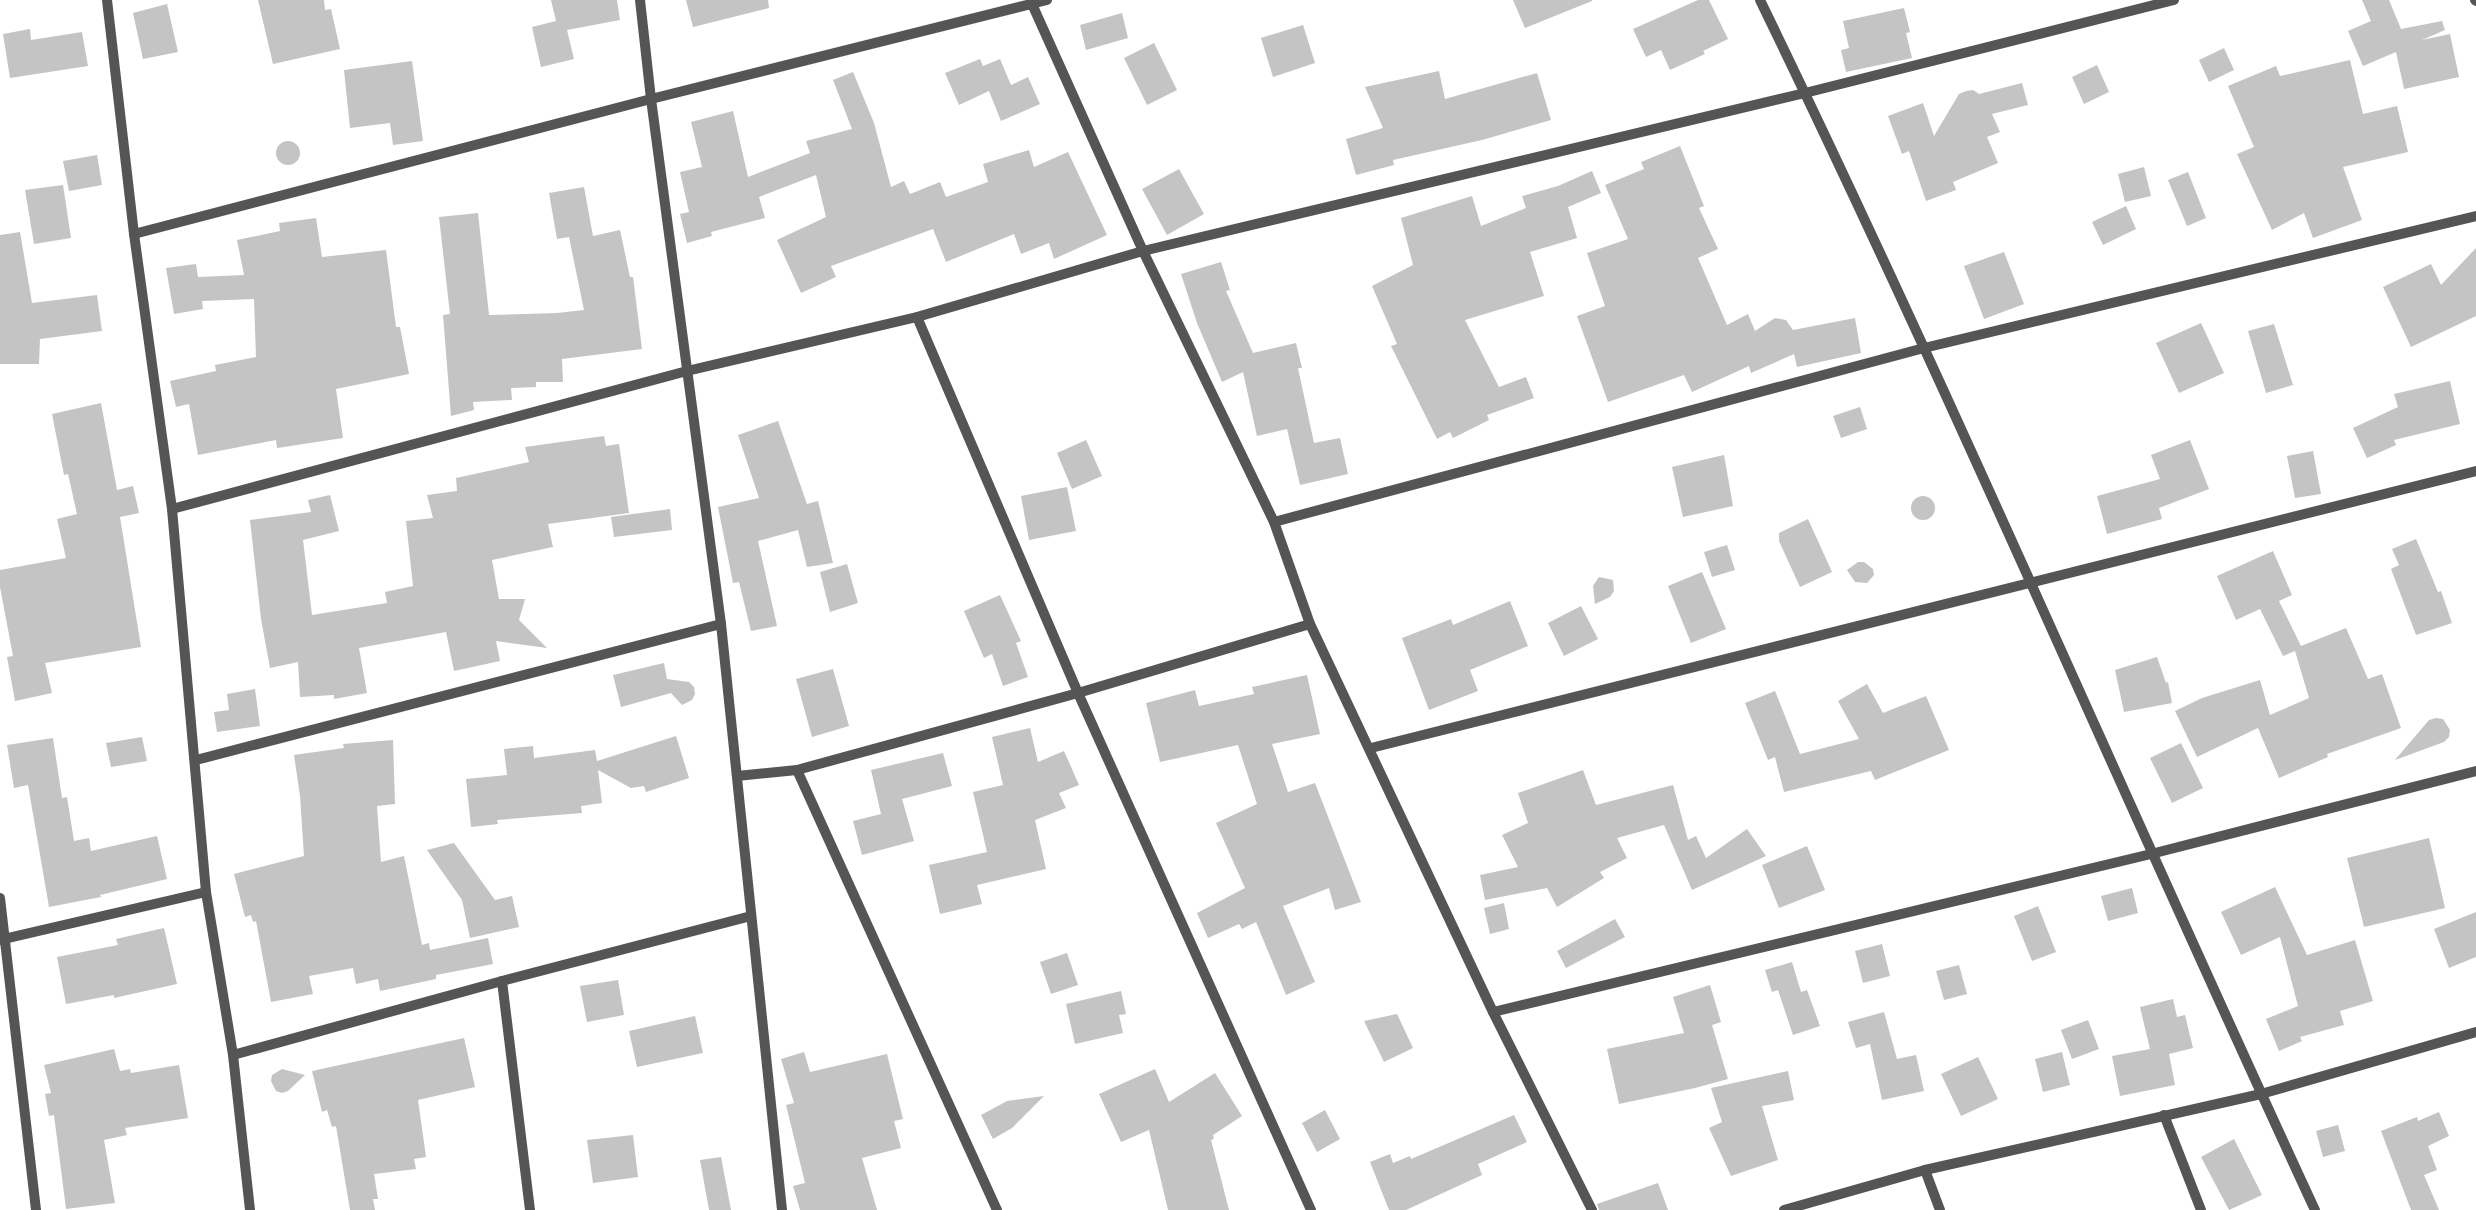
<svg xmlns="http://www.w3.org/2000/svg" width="2476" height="1210" font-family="Lato,sans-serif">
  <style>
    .building { fill: #c4c4c4 }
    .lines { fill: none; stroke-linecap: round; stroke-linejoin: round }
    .street { stroke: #555; stroke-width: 10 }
  </style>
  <rect width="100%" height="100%" fill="#fff"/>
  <g class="building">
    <path d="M 258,0 L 324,0 L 325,10 L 331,9 L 340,49 L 273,64 Z"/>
    <path d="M 551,0 L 617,0 L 620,20 L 567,30 L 574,59 L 541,67 L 532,27 L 556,21 Z"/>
    <path d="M 686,0 L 768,0 L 769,8 L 693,27 Z"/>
    <path d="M 1513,0 L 1592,0 L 1592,1 L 1525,28 Z"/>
    <path d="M 1698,0 L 1709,0 L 1728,39 L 1703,51 L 1705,54 L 1670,70 L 1661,50 L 1646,57 L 1633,29 Z"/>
    <path d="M 2362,0 L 2389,0 L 2401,29 L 2442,21 L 2445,30 L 2422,40 L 2450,34 L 2459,77 L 2404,89 L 2396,52 L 2363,66 L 2348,31 L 2371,21 Z"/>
    <path d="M 167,4 L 178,52 L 143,59 L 133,13 Z"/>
    <path d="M 1904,8 L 1910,32 L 1906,33 L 1912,58 L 1846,72 L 1841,50 L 1849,48 L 1843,21 Z"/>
    <path d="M 1122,13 L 1128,38 L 1086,50 L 1080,25 Z"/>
    <path d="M 1303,25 L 1315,63 L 1273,77 L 1261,38 Z"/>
    <path d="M 30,29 L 31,40 L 82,32 L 88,66 L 10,78 L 3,34 Z"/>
    <path d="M 1154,43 L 1177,90 L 1147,105 L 1124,58 Z"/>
    <path d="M 2224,48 L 2234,70 L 2209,82 L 2199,60 Z"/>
    <path d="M 980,59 L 983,66 L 1000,59 L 1011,85 L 1028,77 L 1040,104 L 1001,121 L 989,91 L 959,105 L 945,73 Z"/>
    <path d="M 2350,60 L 2363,114 L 2397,106 L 2408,152 L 2343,167 L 2362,220 L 2313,238 L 2304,213 L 2272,230 L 2237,154 L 2254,147 L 2228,86 L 2276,66 L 2280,76 Z"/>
    <path d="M 412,61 L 423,141 L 393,145 L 390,123 L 350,128 L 344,70 Z"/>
    <path d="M 2097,65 L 2109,92 L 2084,104 L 2072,77 Z"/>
    <path d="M 1439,71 L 1445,99 L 1537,73 L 1551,120 L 1482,140 L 1393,160 L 1394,165 L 1356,175 L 1346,139 L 1383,128 L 1365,87 Z"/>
    <path d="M 853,72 L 874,123 L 891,187 L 904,181 L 910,194 L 940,182 L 946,197 L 988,182 L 983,164 L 1029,150 L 1034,167 L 1068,152 L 1107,235 L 1054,259 L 1049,243 L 1021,254 L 1014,234 L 946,262 L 933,229 L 831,266 L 836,277 L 801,293 L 777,240 L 826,217 L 816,175 L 759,197 L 765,218 L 711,232 L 712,236 L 687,243 L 680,214 L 689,212 L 680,172 L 702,167 L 691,122 L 733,111 L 748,177 L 810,153 L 806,141 L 852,129 L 833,80 Z"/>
    <path d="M 2022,83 L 2028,105 L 1992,114 L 2000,132 L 1987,137 L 1998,163 L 1953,182 L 1956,190 L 1926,201 L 1909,151 L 1902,154 L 1888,116 L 1923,103 L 1934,136 L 1959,94 L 1966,91 L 1973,90 L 1979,94 Z"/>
    <circle cx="288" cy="153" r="12"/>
    <path d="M 1680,146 L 1704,206 L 1699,208 L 1718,249 L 1698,258 L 1727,325 L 1748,314 L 1755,331 L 1775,318 L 1786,320 L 1793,330 L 1855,318 L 1861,353 L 1797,367 L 1794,354 L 1751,373 L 1749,366 L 1692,392 L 1684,375 L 1608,402 L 1577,316 L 1605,306 L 1587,253 L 1628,239 L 1605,185 L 1644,169 L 1641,162 Z"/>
    <path d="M 97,155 L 102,185 L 69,191 L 63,161 Z"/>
    <path d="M 2144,167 L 2151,196 L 2125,202 L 2118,174 Z"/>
    <path d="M 1179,169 L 1204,214 L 1167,235 L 1142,189 Z"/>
    <path d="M 1592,171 L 1601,193 L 1568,207 L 1577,238 L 1530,252 L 1544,296 L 1465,320 L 1499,387 L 1526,377 L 1534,398 L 1487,415 L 1489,420 L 1453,438 L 1450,432 L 1437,439 L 1391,346 L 1397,344 L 1372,286 L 1413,265 L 1401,218 L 1472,196 L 1481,226 L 1526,208 L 1522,196 L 1558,186 Z"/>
    <path d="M 2188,172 L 2206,218 L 2187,226 L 2168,180 Z"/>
    <path d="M 63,185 L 71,238 L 34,244 L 25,190 Z"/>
    <path d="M 584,187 L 593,236 L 620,230 L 630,277 L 633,277 L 642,349 L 562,359 L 563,382 L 536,382 L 536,387 L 511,388 L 512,400 L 473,402 L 474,410 L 451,416 L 443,315 L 450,314 L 439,217 L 478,213 L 489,315 L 557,313 L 584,310 L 569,237 L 557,239 L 549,193 Z"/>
    <path d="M 2126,206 L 2136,229 L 2103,245 L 2092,222 Z"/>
    <path d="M 316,218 L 322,257 L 386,250 L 396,327 L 400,327 L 409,374 L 336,389 L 343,438 L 277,448 L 276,440 L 198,455 L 189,404 L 176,407 L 170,381 L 216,371 L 215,365 L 256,357 L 254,299 L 202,301 L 203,309 L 174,314 L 166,268 L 196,264 L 198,277 L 244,275 L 237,240 L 280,231 L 279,223 Z"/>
    <path d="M 20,232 L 32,303 L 97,295 L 102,331 L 40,339 L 39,364 L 0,364 L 0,235 Z"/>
    <path d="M 2476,248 L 2476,316 L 2411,347 L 2383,287 L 2431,264 L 2441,285 Z"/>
    <path d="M 2004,252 L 2024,304 L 1984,319 L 1964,266 Z"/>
    <path d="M 1221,262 L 1230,290 L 1226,291 L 1253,353 L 1296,343 L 1302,368 L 1298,368 L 1314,443 L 1340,438 L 1348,474 L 1300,485 L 1287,429 L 1257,436 L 1243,372 L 1222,382 L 1197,323 L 1181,274 Z"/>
    <path d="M 2201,323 L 2224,373 L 2179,393 L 2156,343 Z"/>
    <path d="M 2274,324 L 2293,385 L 2266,393 L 2248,331 Z"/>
    <path d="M 2450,381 L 2460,424 L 2394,440 L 2396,445 L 2367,458 L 2353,428 L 2398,407 L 2394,394 Z"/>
    <path d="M 101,403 L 117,490 L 133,486 L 139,513 L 120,517 L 141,647 L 45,663 L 52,693 L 15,701 L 7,657 L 13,656 L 0,587 L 0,570 L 66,558 L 57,519 L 77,514 L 68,474 L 64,475 L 52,414 Z"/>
    <path d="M 1860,407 L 1867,429 L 1841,438 L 1833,416 Z"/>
    <path d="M 778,421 L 807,504 L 818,501 L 833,563 L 807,567 L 798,530 L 758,541 L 777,626 L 751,631 L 739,582 L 733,583 L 718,507 L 759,498 L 738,435 Z"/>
    <path d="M 604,436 L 606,446 L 619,444 L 629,513 L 548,524 L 553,547 L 492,560 L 499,599 L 525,599 L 519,620 L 547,648 L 496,641 L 500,661 L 454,671 L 446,632 L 359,648 L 367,693 L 334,699 L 334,695 L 300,697 L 298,662 L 270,668 L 261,619 L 250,520 L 311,512 L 308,500 L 330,495 L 339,531 L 303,540 L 312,615 L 387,603 L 385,592 L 413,586 L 406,521 L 433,518 L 427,495 L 457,491 L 456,478 L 529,462 L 525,447 Z"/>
    <path d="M 1086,440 L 1102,476 L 1072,489 L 1057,453 Z"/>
    <path d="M 2190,440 L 2209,489 L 2159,508 L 2162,519 L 2107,534 L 2097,496 L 2160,479 L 2151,455 Z"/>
    <path d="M 2313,451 L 2321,494 L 2295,498 L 2287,456 Z"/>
    <path d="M 1724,455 L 1733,506 L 1683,517 L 1672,467 Z"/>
    <path d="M 1067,487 L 1076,531 L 1029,540 L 1021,496 Z"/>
    <circle cx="1923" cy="508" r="12"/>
    <path d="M 670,509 L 672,530 L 614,537 L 611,517 Z"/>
    <path d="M 1808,519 L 1832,572 L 1800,587 L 1779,541 L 1779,533 Z"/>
    <path d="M 2416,539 L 2438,592 L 2441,591 L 2452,623 L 2416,635 L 2391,569 L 2399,565 L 2392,549 Z"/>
    <path d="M 1727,545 L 1735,570 L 1712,577 L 1704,552 Z"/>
    <path d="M 2273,551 L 2292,595 L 2279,601 L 2301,646 L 2346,628 L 2368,679 L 2382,674 L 2401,728 L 2327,754 L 2328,757 L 2279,778 L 2258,728 L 2197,757 L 2175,711 L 2202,698 L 2260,680 L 2270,715 L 2309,698 L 2295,651 L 2283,656 L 2260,609 L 2236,620 L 2217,576 Z"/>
    <path d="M 1858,562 L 1864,562 L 1873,569 L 1874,575 L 1867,583 L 1855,582 L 1847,570 Z"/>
    <path d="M 847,564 L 858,603 L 830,612 L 820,572 Z"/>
    <path d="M 1702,572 L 1726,629 L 1691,643 L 1668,586 Z"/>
    <path d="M 1599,577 L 1613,580 L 1614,591 L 1610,597 L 1595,604 L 1593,586 Z"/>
    <path d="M 1000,595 L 1021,641 L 1016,643 L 1028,677 L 1003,686 L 992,654 L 984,658 L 964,611 Z"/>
    <path d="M 1510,601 L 1528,646 L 1470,670 L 1478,691 L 1429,710 L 1402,638 L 1451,619 L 1453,625 Z"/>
    <path d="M 1581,606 L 1598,639 L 1564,656 L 1548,623 Z"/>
    <path d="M 2157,657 L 2166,683 L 2168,682 L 2172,703 L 2124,712 L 2115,670 Z"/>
    <path d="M 664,663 L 667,679 L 689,682 L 694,687 L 695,694 L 692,700 L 682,705 L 671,693 L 621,707 L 613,675 Z"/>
    <path d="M 833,669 L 849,726 L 812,737 L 796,679 Z"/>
    <path d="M 1307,675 L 1320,734 L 1272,744 L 1288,792 L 1315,783 L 1361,902 L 1335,910 L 1329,888 L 1283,906 L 1315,982 L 1286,995 L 1256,922 L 1242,929 L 1239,924 L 1208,938 L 1197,913 L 1245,888 L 1216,823 L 1257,804 L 1238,745 L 1160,762 L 1146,703 L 1195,690 L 1199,706 L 1254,694 L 1252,687 Z"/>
    <path d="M 1867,684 L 1883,713 L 1926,696 L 1949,750 L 1875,780 L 1871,771 L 1784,792 L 1775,757 L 1768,760 L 1745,703 L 1775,691 L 1800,754 L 1859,739 L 1838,701 Z"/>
    <path d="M 255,689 L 260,726 L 217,732 L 214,712 L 229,710 L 227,694 Z"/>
    <path d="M 2436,718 L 2443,719 L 2450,730 L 2449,737 L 2444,742 L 2395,760 L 2429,720 Z"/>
    <path d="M 1030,728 L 1038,762 L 1064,751 L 1079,785 L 1059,793 L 1066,808 L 1035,820 L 1046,869 L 977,885 L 982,904 L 940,914 L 929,865 L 987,852 L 973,792 L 1003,785 L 992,737 Z"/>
    <path d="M 676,736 L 689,778 L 646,792 L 644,786 L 631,788 L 598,770 L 602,803 L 581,806 L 582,813 L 497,820 L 498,824 L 471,827 L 466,779 L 507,775 L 504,749 L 533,746 L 534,758 L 595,750 L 597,761 Z"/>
    <path d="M 142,737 L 147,761 L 111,767 L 106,743 Z"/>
    <path d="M 53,738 L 62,798 L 67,797 L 74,841 L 89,838 L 91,851 L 157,836 L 167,879 L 100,895 L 101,897 L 49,907 L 28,785 L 14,788 L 7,745 Z"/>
    <path d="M 393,740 L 395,804 L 377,806 L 381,862 L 404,856 L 422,945 L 429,943 L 430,950 L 488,938 L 493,964 L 436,975 L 436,979 L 380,991 L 378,979 L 356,984 L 353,968 L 309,976 L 313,994 L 271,1002 L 256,921 L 253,922 L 251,915 L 245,917 L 234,874 L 304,856 L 300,796 L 294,755 L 344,748 L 343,744 Z"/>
    <path d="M 2181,743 L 2203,788 L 2172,803 L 2150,758 Z"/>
    <path d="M 943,753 L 952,786 L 902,799 L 914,841 L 862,855 L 853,821 L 881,814 L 871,770 Z"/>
    <path d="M 1583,770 L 1596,805 L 1673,785 L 1688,840 L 1696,836 L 1706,858 L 1747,829 L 1766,856 L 1692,890 L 1664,825 L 1617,838 L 1627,858 L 1600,872 L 1604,878 L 1557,907 L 1547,888 L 1485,900 L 1480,875 L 1518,867 L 1502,835 L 1528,823 L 1518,793 Z"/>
    <path d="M 2429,838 L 2445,908 L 2364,927 L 2347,858 Z"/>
    <path d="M 454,843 L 495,900 L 512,896 L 519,927 L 470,938 L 462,900 L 427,850 Z"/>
    <path d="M 1807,846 L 1825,890 L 1779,908 L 1762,865 Z"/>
    <path d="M 2275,887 L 2307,955 L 2355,940 L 2373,1001 L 2340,1011 L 2344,1025 L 2300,1037 L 2302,1041 L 2279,1051 L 2266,1019 L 2298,1006 L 2280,937 L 2241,955 L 2221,912 Z"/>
    <path d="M 2132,888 L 2138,913 L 2108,921 L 2101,896 Z"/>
    <path d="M 1504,903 L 1509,929 L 1490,934 L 1484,908 Z"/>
    <path d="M 2038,906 L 2056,952 L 2032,961 L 2014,916 Z"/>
    <path d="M 2476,912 L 2476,957 L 2449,968 L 2434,929 Z"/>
    <path d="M 1615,919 L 1625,937 L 1566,968 L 1557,951 Z"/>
    <path d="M 164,928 L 177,984 L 114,998 L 114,995 L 66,1004 L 57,957 L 118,945 L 116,939 Z"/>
    <path d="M 1882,944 L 1890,976 L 1863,983 L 1855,951 Z"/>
    <path d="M 1067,953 L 1078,985 L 1051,994 L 1040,962 Z"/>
    <path d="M 1792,962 L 1801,992 L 1807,990 L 1820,1026 L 1793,1035 L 1778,990 L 1772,992 L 1765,970 Z"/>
    <path d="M 1959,965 L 1967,994 L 1944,1000 L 1936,971 Z"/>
    <path d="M 618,980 L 624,1015 L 587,1022 L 580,986 Z"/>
    <path d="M 1710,985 L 1721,1022 L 1712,1025 L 1728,1079 L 1695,1088 L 1619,1104 L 1607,1049 L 1684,1033 L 1673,997 Z"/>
    <path d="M 1121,991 L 1126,1014 L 1119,1015 L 1123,1033 L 1075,1044 L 1066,1004 Z"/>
    <path d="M 2173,999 L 2177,1017 L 2185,1015 L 2193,1048 L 2169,1054 L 2175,1085 L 2120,1096 L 2112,1056 L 2150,1049 L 2140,1007 Z"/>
    <path d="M 1884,1012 L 1897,1059 L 1916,1055 L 1924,1091 L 1882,1100 L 1870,1044 L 1856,1048 L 1848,1022 Z"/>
    <path d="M 1397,1014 L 1413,1048 L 1384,1062 L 1364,1021 Z"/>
    <path d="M 695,1016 L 703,1053 L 637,1067 L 629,1031 Z"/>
    <path d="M 2088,1020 L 2099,1049 L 2072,1059 L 2061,1030 Z"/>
    <path d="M 464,1038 L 475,1087 L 418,1100 L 426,1157 L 414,1159 L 416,1169 L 374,1174 L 378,1199 L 373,1199 L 375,1210 L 350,1210 L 336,1126 L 332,1127 L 327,1110 L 322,1112 L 312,1071 Z"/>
    <path d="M 114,1049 L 120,1071 L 130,1069 L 131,1073 L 179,1065 L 188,1118 L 125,1128 L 127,1135 L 104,1140 L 115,1203 L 66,1209 L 54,1115 L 49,1116 L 45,1094 L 51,1093 L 44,1065 Z"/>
    <path d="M 804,1052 L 810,1072 L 887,1054 L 903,1119 L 894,1121 L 901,1148 L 862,1158 L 877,1210 L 800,1210 L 793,1186 L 805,1183 L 786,1105 L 794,1103 L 781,1059 Z"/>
    <path d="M 2062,1052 L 2070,1085 L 2043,1092 L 2035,1059 Z"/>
    <path d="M 1978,1057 L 1998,1099 L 1961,1116 L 1941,1074 Z"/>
    <path d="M 282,1069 L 305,1075 L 288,1091 L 282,1093 L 276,1091 L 271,1081 L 272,1075 Z"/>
    <path d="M 1155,1069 L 1169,1102 L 1215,1073 L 1242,1116 L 1213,1135 L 1214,1139 L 1211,1140 L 1229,1210 L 1168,1210 L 1149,1130 L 1121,1142 L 1099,1094 Z"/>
    <path d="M 1788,1071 L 1794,1100 L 1762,1106 L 1778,1160 L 1731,1176 L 1709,1128 L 1722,1122 L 1711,1088 Z"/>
    <path d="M 1044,1096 L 1012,1128 L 993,1139 L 981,1115 L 1007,1101 Z"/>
    <path d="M 1325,1110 L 1340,1139 L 1317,1152 L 1302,1123 Z"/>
    <path d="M 2439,1112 L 2449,1136 L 2428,1146 L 2437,1170 L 2424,1175 L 2439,1210 L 2411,1210 L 2381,1131 L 2417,1117 L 2418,1121 Z"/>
    <path d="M 1514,1115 L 1527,1142 L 1478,1164 L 1482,1175 L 1406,1210 L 1389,1210 L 1370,1162 L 1390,1154 L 1393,1163 L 1410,1156 L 1411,1159 Z"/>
    <path d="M 2338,1125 L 2345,1151 L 2323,1157 L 2316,1131 Z"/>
    <path d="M 633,1135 L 638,1177 L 593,1183 L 587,1140 Z"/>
    <path d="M 2234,1139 L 2262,1195 L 2229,1210 L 2201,1157 Z"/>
    <path d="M 721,1157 L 731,1210 L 709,1210 L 700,1160 Z"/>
    <path d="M 1658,1183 L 1668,1210 L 1599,1210 L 1597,1204 Z"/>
  </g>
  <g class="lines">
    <g class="street">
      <path d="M 107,0 L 134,234 L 172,509 L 206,892 L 233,1055 L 250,1210"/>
      <path d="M 640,0 L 651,99 L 721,624 L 782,1210"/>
      <path d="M 1760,0 C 1954,399 2128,807 2315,1210"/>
      <path d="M 2475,0 L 2476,1"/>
      <path d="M 1032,4 L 1143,251 L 1274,522 L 1310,624 L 1493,1012 L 1592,1210"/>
      <path d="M 134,234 L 651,99 L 1047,0"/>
      <path d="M 917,317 L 1078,693 L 1311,1210"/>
      <path d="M 172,509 L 687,371 L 917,317 L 1143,251 L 1805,93 L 2174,0"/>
      <path d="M 1274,522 L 1924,348 L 2476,216"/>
      <path d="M 1371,748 L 2476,471"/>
      <path d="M 196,760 L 721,624"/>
      <path d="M 797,770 L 997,1210"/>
      <path d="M 737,776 L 797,770 L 1078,693 L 1310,624"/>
      <path d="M 0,898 L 36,1210"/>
      <path d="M 0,940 L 206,892"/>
      <path d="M 502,981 L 530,1210"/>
      <path d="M 1493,1012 L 2151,854 L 2476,771"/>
      <path d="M 233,1055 L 502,981 L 751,916"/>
      <path d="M 2164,1115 L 2201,1210"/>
      <path d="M 1925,1170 L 1940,1210"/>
      <path d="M 1784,1210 L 1925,1170 L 2261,1094 L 2476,1032"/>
    </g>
  </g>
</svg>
